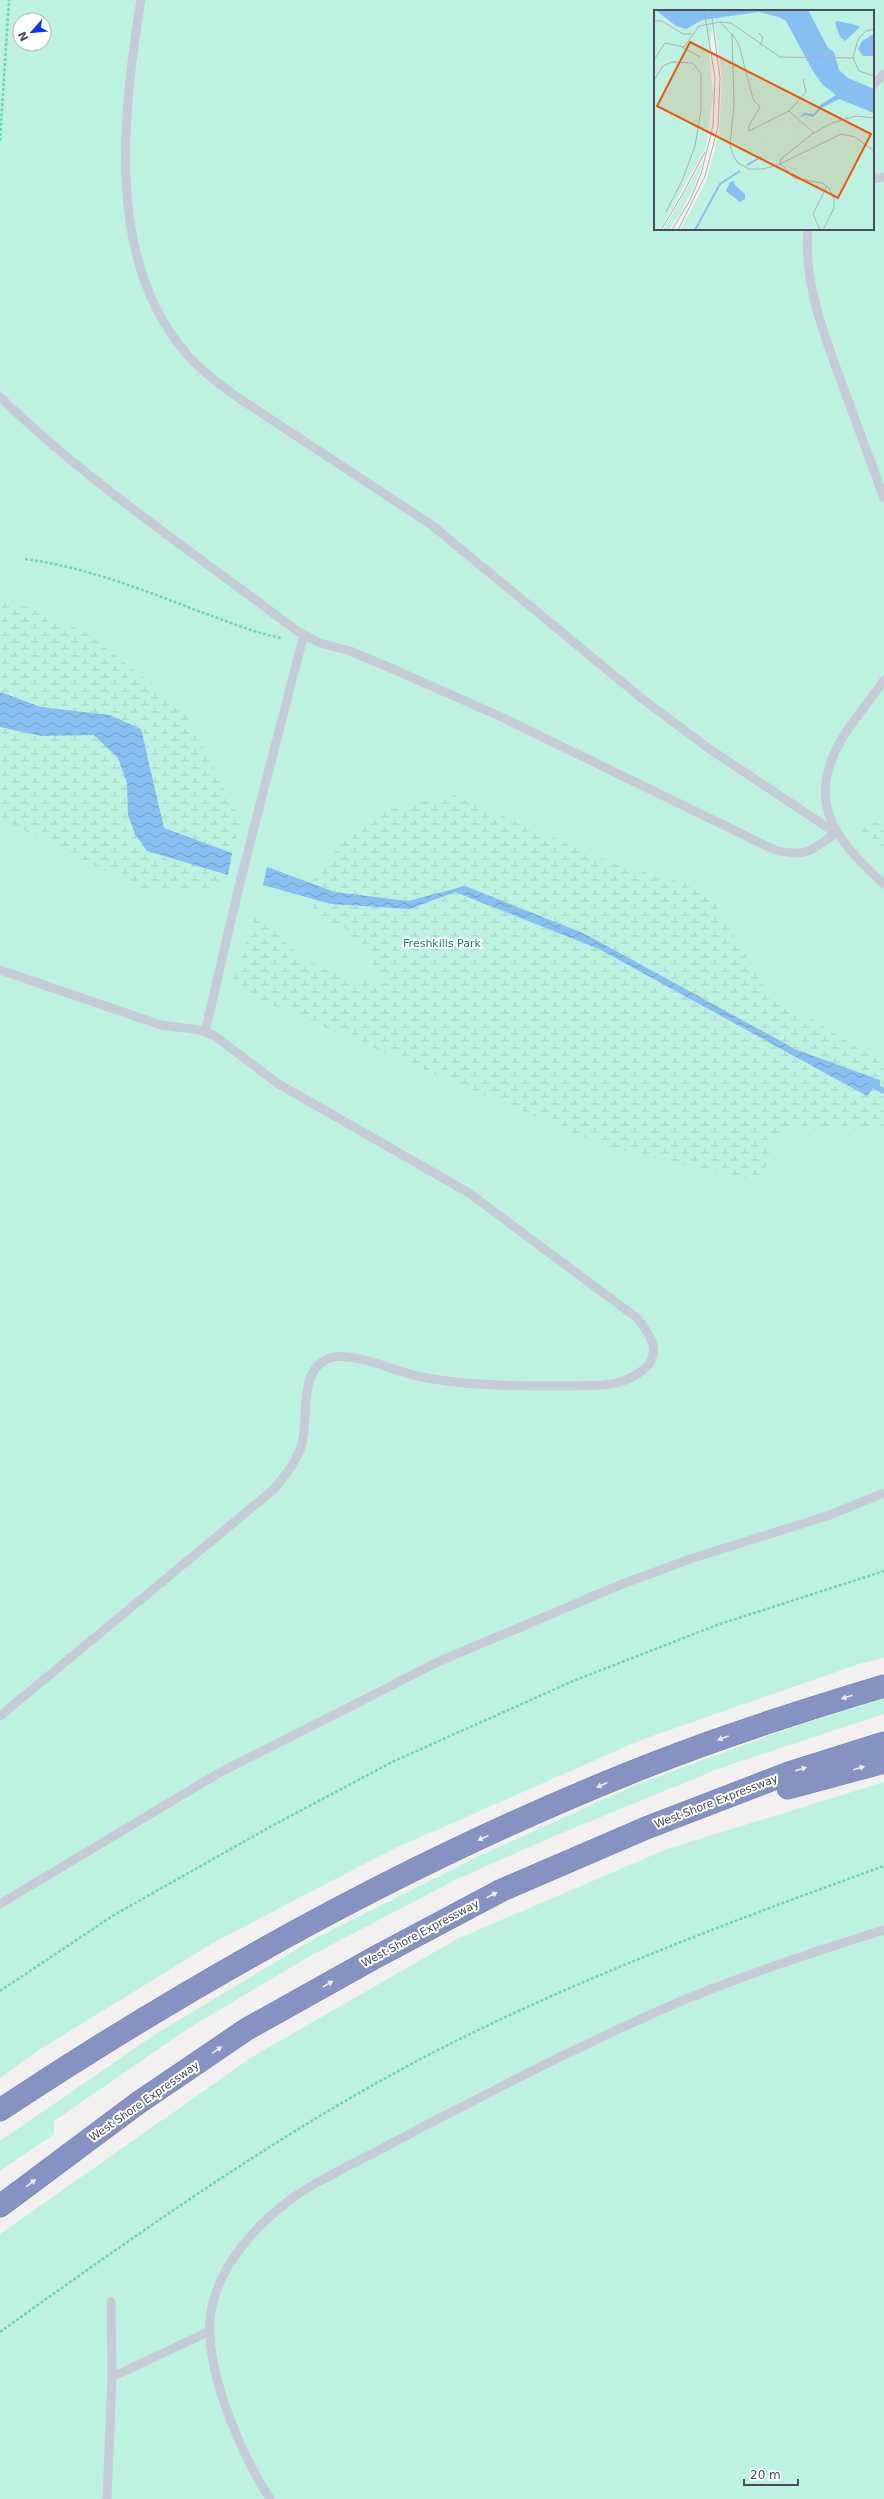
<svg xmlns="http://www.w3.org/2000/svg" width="884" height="2499" font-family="'DejaVu Sans',sans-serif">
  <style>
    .green { fill: #bdf2e0; fill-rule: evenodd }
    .wetland { fill: url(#wetland-marsh) }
    .water { fill: url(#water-waves) }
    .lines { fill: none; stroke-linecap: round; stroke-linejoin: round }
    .stream { stroke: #88bff1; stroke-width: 5.5 }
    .highway-casing { stroke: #717dad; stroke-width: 23 }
    .path { stroke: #73d2bd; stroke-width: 2.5; stroke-dasharray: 3 2; stroke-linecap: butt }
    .lane { stroke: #c6cbd8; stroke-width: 9 }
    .highway { stroke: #8692c1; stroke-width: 22 }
    .oneway { fill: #edeff6 }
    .labels { text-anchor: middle; stroke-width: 4; stroke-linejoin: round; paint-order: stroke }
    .park-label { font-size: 11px; fill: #12856b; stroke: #fff }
    .street-label { font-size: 11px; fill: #474d5f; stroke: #fff }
    .inset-river { fill: none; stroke: #88bff1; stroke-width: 2 }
    .inset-road { fill: none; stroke: #aeafb6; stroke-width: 1 }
    .view { fill: #e8590c; fill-opacity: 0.15; stroke: #e8590c; stroke-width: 2 }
    .inset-edge { fill: none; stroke: #474d5f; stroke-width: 2 }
  </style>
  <defs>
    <pattern id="wetland-marsh" width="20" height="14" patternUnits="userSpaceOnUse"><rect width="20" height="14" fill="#bdf2e0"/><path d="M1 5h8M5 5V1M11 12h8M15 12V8" fill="none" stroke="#a4d1c3"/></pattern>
    <pattern id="water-waves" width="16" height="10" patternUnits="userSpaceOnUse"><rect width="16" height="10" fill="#88bff1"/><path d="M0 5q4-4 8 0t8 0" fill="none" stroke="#719dc6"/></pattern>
  </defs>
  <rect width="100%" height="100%" fill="#f3f1f0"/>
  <g class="green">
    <path d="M 0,0 L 884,0 L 884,1658 L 859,1664 L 641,1740 L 391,1850 L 213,1943 L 39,2050 L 0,2078 ZM 655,11 L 873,11 L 873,229 L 655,229 ZM 20,20 L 44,20 L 44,44 L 20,44 Z"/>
    <path d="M 884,1698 L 884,1714 L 723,1767 L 552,1837 L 455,1880 L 310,1956 L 189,2028 L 54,2121 L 54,2134 L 0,2171 L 0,2141 L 154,2035 L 312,1940 L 479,1856 L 633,1786 L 784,1730 Z"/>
    <path d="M 884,1782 L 884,2499 L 0,2499 L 0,2234 L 252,2057 L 457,1939 L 667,1849 Z"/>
  </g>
  <g class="wetland">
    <path d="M 0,596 L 84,631 L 183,708 L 241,821 L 232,853 L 164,828 L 141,729 L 110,715 L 41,707 L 0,692 Z"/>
    <path d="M 0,727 L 41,736 L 94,735 L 118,758 L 127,783 L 128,815 L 135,834 L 147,851 L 228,875 L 205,891 L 142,889 L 0,818 Z"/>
    <path d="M 454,795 L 618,865 L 706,889 L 767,991 L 884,1064 L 884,1129 L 794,1129 L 772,1143 L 762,1182 L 610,1148 L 230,987 L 256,914 L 302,958 L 345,979 L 388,983 L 345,928 L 314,915 L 312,899 L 331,904 L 410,909 L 455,892 L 599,949 L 867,1096 L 874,1087 L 877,1087 L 880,1080 L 797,1050 L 583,933 L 465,886 L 409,901 L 335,892 L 311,883 L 341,844 L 384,809 Z"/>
    <path d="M 884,820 L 884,853 L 858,827 Z"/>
  </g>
  <g class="water">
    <path d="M 0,692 L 41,707 L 110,715 L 141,729 L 164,828 L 232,853 L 228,875 L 147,851 L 135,834 L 128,815 L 127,783 L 118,758 L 94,735 L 41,736 L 0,727 Z"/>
    <path d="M 267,867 L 335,892 L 408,901 L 465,886 L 583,933 L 797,1050 L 880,1080 L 880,1085 L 874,1087 L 867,1096 L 599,949 L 455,892 L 410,909 L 331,904 L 263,885 Z"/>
  </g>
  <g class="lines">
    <path class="stream" d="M 871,1084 L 884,1091"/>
    <defs>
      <g id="highway">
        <path d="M 788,1788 L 884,1762"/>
        <path d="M 0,2110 C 198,1979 406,1863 627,1774 C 710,1740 797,1712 884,1686"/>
        <path d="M 0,2206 L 138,2103 L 247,2029 L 374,1958 L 502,1890 L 646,1828 L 789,1773 L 884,1743"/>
      </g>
    </defs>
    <use href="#highway" class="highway-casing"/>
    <g class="path">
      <path d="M 0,141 L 9,0"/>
      <path d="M 25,559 C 86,567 143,590 201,612 C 227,621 254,633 282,638"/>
      <path d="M 0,1991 L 114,1915 L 268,1828 L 392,1762 L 573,1681 L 717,1625 L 884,1571"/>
      <path d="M 0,2332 C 150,2225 302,2116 468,2035 C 603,1969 743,1917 884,1866"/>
    </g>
    <g class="lane">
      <path d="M 873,85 L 884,74"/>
      <path d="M 873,179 L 884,177"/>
      <path d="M 808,229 C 803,285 826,340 845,392 C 858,427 871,463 884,498"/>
      <path d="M 0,397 C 91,485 196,554 297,631 L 320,643 L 350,651 L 386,666 L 497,715 L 775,850 C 805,858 813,850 836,833 L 711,750 L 645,701 L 433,526 L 234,395 C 217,382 199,369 185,352 C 105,258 123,112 141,0"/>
      <path d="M 884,680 C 872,698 858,714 846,732 C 803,799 832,837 884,884"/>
      <path d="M 0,970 L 161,1025 L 200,1030 L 215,1036 L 277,1083 L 469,1193 L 637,1318 C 648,1332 662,1349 647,1366 C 639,1375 628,1380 616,1383 C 600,1387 581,1385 565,1386 C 517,1386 465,1386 417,1376 C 395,1371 347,1349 327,1359 C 296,1374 311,1422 300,1450 C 294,1465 283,1478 273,1490 L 0,1716"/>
      <path d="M 205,1032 L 241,878 L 304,634"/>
      <path d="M 0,1904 L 219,1773 L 440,1661 L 620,1585 L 690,1559 L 827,1516 L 884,1493"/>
      <path d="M 112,2377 L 210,2331"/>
      <path d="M 107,2499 L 112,2377 L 111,2302"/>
      <path d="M 270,2499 C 240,2452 198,2358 213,2302 C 224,2260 259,2222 294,2197 C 310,2185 329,2177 346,2167 C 374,2153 402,2138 430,2123 C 514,2080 599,2036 686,1999 C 751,1973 818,1950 884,1930"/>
    </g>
    <use href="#highway" class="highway"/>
  </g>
  <defs><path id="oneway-solid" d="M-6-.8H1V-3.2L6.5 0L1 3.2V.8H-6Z"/></defs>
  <g class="oneway">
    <use href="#oneway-solid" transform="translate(847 1697) rotate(163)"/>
    <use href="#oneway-solid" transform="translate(723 1738) rotate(160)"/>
    <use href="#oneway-solid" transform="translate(859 1768) rotate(-16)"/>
    <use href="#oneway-solid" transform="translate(801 1769) rotate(-17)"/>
    <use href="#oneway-solid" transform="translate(602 1785) rotate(156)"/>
    <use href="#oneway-solid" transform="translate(483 1838) rotate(155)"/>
    <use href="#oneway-solid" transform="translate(492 1895) rotate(-28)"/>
    <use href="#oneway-solid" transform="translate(328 1984) rotate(-30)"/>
    <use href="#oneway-solid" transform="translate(217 2050) rotate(-34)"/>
    <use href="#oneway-solid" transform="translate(31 2183) rotate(-37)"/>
  </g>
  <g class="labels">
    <g class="park-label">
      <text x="442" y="947">Freshkills Park</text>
    </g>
    <g class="street-label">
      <text transform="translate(716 1801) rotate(-21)" y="4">West Shore Expressway</text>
      <text transform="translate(420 1933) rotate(-28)" y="4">West Shore Expressway</text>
      <text transform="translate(144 2101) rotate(-35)" y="4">West Shore Expressway</text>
    </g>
  </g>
  <g transform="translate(654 10)">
    <rect width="220" height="220" fill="#f3f1f0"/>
    <path d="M 0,0 L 22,16 L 41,15 L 49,10 L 61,9 L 59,0 L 220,0 L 220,220 L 26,220 L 51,174 L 65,125 L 68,68 L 61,17 L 58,21 L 55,42 L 59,86 L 52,137 L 8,216 L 5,220 L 0,220 ZM 50,149 L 39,179 L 26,204 L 15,220 L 9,220 Z" fill="#bdf2e0"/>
    <path d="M 154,0 L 220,0 L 215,9 L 216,15 L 220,17 L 204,25 L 196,44 L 180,46 ZM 183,11 L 202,15 L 205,17 L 194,30 L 186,27 ZM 105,2 L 132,11 L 160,63 L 169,75 L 182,85 L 166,95 L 160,104 L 153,103 L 145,108 L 147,102 L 170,88 L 171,81 L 145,55 L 149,52 L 146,44 L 126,43 L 109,34 L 106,13 L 95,10 L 93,20 L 79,11 L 79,7 ZM 197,51 L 204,64 L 220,68 L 220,79 L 189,64 L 183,52 ZM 188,88 L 220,105 L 188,95 L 181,97 L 159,111 L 146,109 L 151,105 L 159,107 L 177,91 ZM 137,104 L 141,109 L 132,116 L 140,114 L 137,120 L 141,114 L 143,128 L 126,142 L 117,143 L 105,150 L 102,148 L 106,140 L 103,136 ZM 125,156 L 122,166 L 108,165 L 102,168 L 101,180 L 110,186 L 125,181 L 134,184 L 141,200 L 135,197 L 122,197 L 99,203 L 92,200 L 86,192 L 91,184 L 80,173 L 73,176 L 74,183 L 64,184 L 44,220 L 39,220 L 63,175 L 81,162 L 84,160 L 99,164 Z" fill="#bdf2e0" fill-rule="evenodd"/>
    <path d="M 1,0 L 154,0 L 174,38 L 180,42 L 185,60 L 194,68 L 220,79 L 220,103 L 185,89 L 168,98 L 159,107 L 151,105 L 145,108 L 150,103 L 160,104 L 166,95 L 182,85 L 169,75 L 160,63 L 132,11 L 125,7 L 105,2 L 49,10 L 32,19 L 22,16 ZM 183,11 L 202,15 L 206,17 L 191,31 L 186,27 L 181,13 ZM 220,24 L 220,46 L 209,46 L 204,39 L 208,31 ZM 81,171 L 80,174 L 91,184 L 91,189 L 86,192 L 72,181 L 76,172 Z" fill="#88bff1"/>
    <path class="inset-river" d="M 93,155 L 107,147M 41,220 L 66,174 L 86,161"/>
    <path class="inset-road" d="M 0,11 L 8,11 L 29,24 L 38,24M 66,12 L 78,25 L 80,95 L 76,135 L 79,145 L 84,153 L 95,159 L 109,159 L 127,154 L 140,168 L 168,173 L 175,178 L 180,189 L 180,198 L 169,220M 220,19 L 212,21 L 204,29 L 199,48 L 205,61 L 220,66M 78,23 L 85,35 L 99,89 L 106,97 L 95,116 L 95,121 L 135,101 L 152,82 L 149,69M 105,23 L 109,28 L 106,35M 28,37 L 46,47M 0,50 L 11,33 L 30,37 L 45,16 L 66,12 L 77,13 L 126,47 L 199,48M 0,70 L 9,56 L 18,52 L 39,53 L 47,64 L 47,100 L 41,136 L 28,171 L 12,202M 135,101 L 160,123M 126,154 L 127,149 L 158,124 L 178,113 L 202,106 L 220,108M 126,154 L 187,124 L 201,127 L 220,141M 28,185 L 51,142M 7,220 L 28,185M 18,220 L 36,190 L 47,164 L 59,116 L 61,67 L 50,0M 24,220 L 51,166 L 64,117 L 66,68 L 57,0M 166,220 L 159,204 L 173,176"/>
    <path class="view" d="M 36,32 L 217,124 L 184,188 L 3,96 Z"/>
    <rect width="220" height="220" class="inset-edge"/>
  </g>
  <g transform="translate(32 32) rotate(243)"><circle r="19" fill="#ffffff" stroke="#b5b8bf"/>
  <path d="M0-3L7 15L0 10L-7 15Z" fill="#1034ed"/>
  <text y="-6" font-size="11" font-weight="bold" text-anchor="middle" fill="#474d5f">N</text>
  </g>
  <path d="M744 2479v6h54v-6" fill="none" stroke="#474d5f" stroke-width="2"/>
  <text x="750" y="2479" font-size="12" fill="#474d5f" stroke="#ffffff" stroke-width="3" paint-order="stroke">20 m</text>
</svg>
